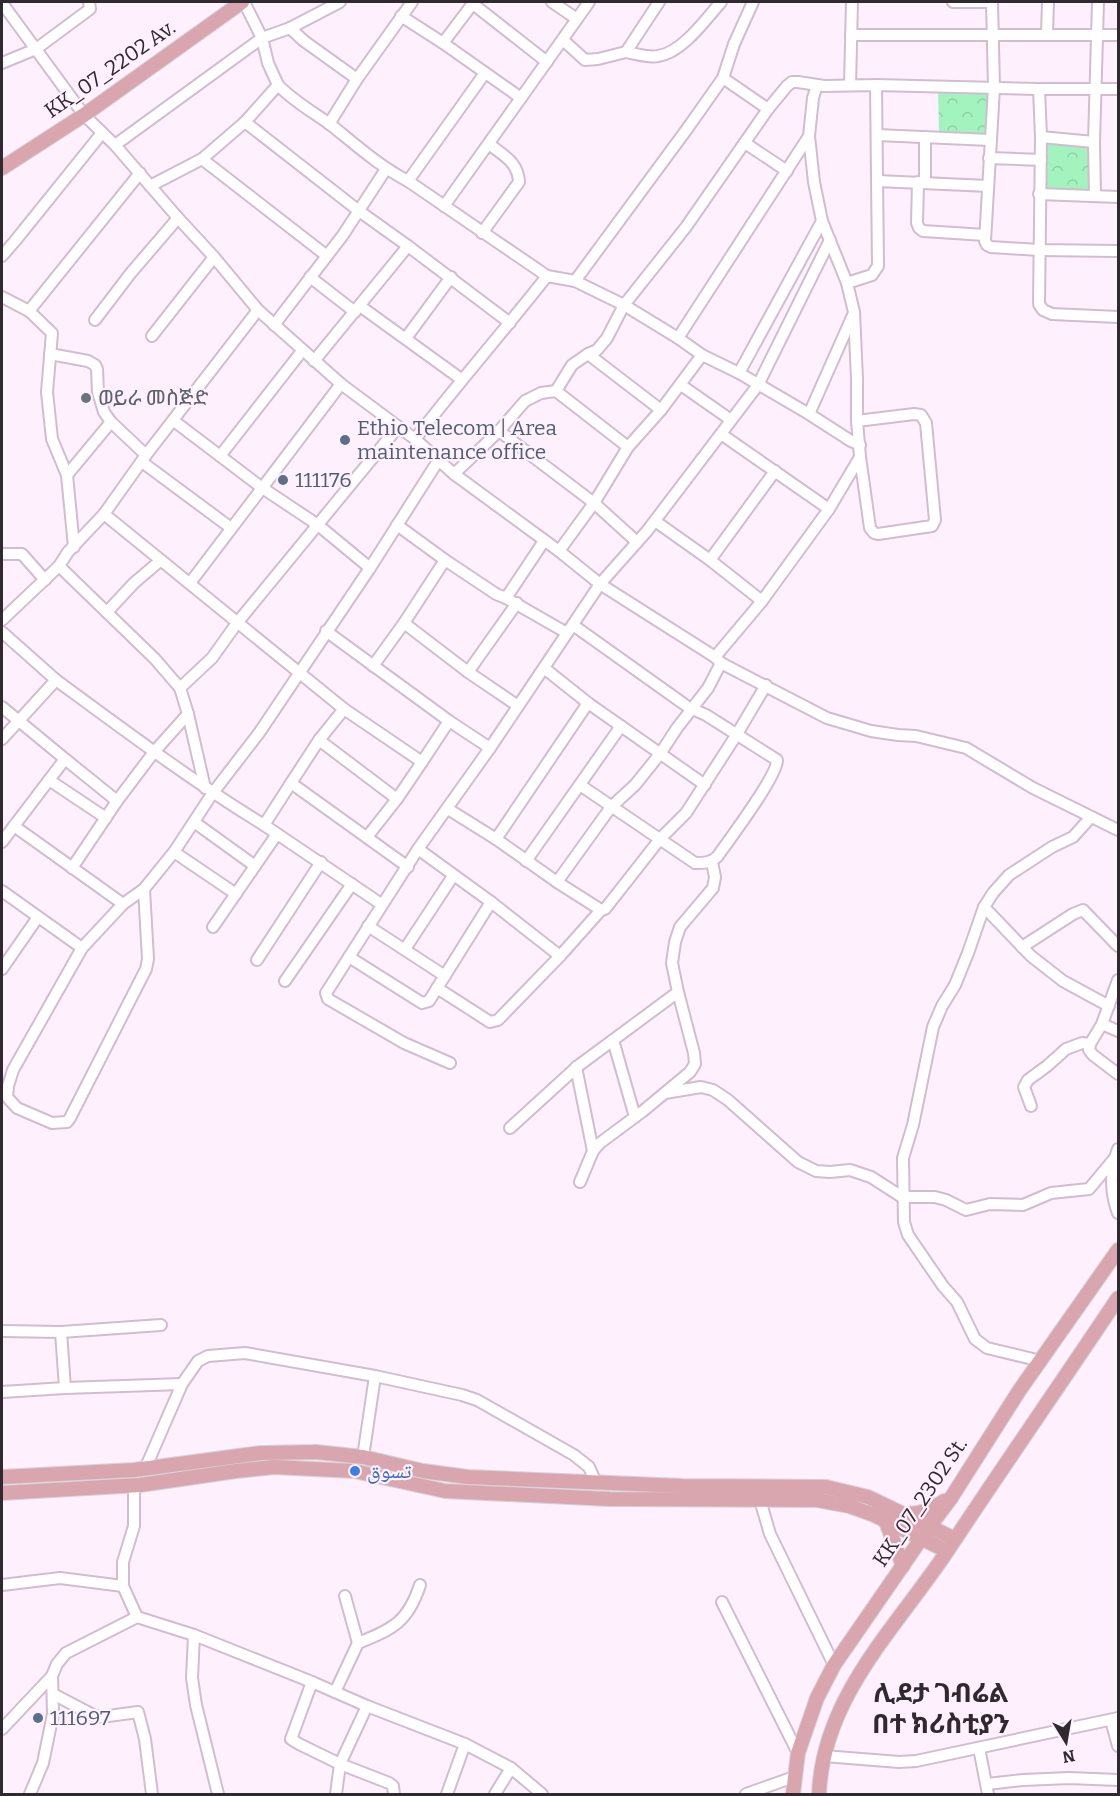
<svg xmlns="http://www.w3.org/2000/svg" width="1120" height="1796" font-family="Bitter,'Noto Naskh Arabic','Noto Sans Ethiopic',serif">
  <style>
    .park { fill: url(#park-crowns) }
    .lines { fill: none; stroke-linecap: round; stroke-linejoin: round }
    .minor-casing { stroke: #d1bdcf; stroke-width: 14 }
    .major-casing { stroke: #d6d4d6; stroke-width: 16 }
    .minor { stroke: #fff; stroke-width: 10 }
    .major { stroke: #d9a6af; stroke-width: 14 }
    .worship-dot { fill: #6b7280; stroke: #fef1fd; stroke-width: 2 }
    .service-dot { fill: #5c6f8a; stroke: #fef1fd; stroke-width: 2 }
    .shop-dot { fill: #3f7fe0; stroke: #fef1fd; stroke-width: 2 }
    .labels { text-anchor: middle; stroke-width: 4.5; stroke-linejoin: round; paint-order: stroke }
    .street-label { font-size: 21px; fill: #312930; stroke: #fef1fd }
    .worship-label { font-size: 21px; fill: #5b616d; stroke: #fef1fd; text-anchor: start }
    .service-label { font-size: 21px; fill: #4e5e75; stroke: #fef1fd; text-anchor: start }
    .shop-label { font-size: 21px; fill: #366cbe; stroke: #fef1fd; text-anchor: start }
    .district-label { font-size: 27px; font-weight: bold; fill: #312930; stroke: #fef1fd }
  </style>
  <defs>
    <pattern id="park-crowns" width="20" height="18" patternUnits="userSpaceOnUse" patternTransform="scale(1.5)"><rect width="20" height="18" fill="#a3f3be"/><path d="M2 6a3 3 0 1 1 6 0M12 15a3 3 0 1 1 6 0" fill="none" stroke="#8dd0a4"/></pattern>
  </defs>
  <rect width="100%" height="100%" fill="#fef1fd"/>
  <g class="park">
    <path d="M 938,86 L 994,88 L 990,140 L 939,138 Z"/>
    <path d="M 1041,137 L 1094,142 L 1095,196 L 1039,194 Z"/>
  </g>
  <g class="lines">
    <defs>
      <g id="minor">
        <path d="M 244,2 L 262,38 L 268,63 L 278,85"/>
        <path d="M 552,2 L 577,19"/>
        <path d="M 953,2 L 992,2"/>
        <path d="M 992,2 L 994,88 L 985,241 L 987,245 L 991,247 L 1039,250 L 1118,251"/>
        <path d="M 2,3 L 84,115 L 115,145 L 178,218 L 214,257 L 258,310 L 341,384 L 415,439 L 454,474 L 559,551 L 600,584 L 647,531 L 758,385 L 830,240"/>
        <path d="M 473,4 L 547,62"/>
        <path d="M 401,16 L 443,43 L 521,98 L 444,206"/>
        <path d="M 290,28 L 340,2"/>
        <path d="M 1047,34 L 1048,2"/>
        <path d="M 851,35 L 1118,35"/>
        <path d="M 563,40 L 585,60 L 598,59 L 626,52 L 659,2"/>
        <path d="M 443,43 L 474,2"/>
        <path d="M 626,52 C 636,54 649,58 658,56 C 682,53 706,19 721,2"/>
        <path d="M 2,63 L 36,49 L 90,9 L 89,2"/>
        <path d="M 723,78 L 768,109"/>
        <path d="M 817,85 L 813,98 L 809,136 L 814,182 L 822,221 L 847,283 L 854,312 L 857,379 L 857,421 L 860,457 L 870,528 L 874,533 L 878,534 L 932,526 L 935,520 L 926,423 L 921,415 L 914,414 L 857,421"/>
        <path d="M 850,85 L 852,2"/>
        <path d="M 1039,89 L 1041,137 L 1039,304 L 1043,310 L 1052,314 L 1118,317"/>
        <path d="M 521,98 L 589,2"/>
        <path d="M 245,122 L 202,159 L 327,256"/>
        <path d="M 329,124 L 357,79 L 412,2"/>
        <path d="M 877,135 L 990,140"/>
        <path d="M 1041,137 L 1094,142"/>
        <path d="M 745,143 L 787,171"/>
        <path d="M 115,145 L 262,38 L 290,28 L 304,41 L 357,79"/>
        <path d="M 989,158 L 1041,160"/>
        <path d="M 408,181 L 485,73"/>
        <path d="M 878,181 L 988,186"/>
        <path d="M 918,182 L 917,223 L 919,228 L 923,231 L 985,235"/>
        <path d="M 925,182 L 925,137"/>
        <path d="M 150,186 L 202,159"/>
        <path d="M 1039,194 L 1118,197"/>
        <path d="M 1095,196 L 1094,142 L 1098,2"/>
        <path d="M 482,233 L 519,182 C 518,162 504,156 489,144"/>
        <path d="M 408,246 L 510,323"/>
        <path d="M 2,256 L 15,241 L 102,133"/>
        <path d="M 310,277 L 355,312"/>
        <path d="M 575,281 L 687,129 L 723,78 L 734,44 L 753,2"/>
        <path d="M 847,283 L 872,275 L 878,266 L 876,85"/>
        <path d="M 2,297 L 29,311 L 52,333 L 47,392 L 52,439 L 67,475 L 74,547"/>
        <path d="M 360,306 L 461,379"/>
        <path d="M 258,310 L 146,455 L 104,514 L 344,709 L 422,762 L 449,721 L 490,748 L 600,584 L 715,657 L 721,663 L 827,718 L 871,731 L 898,735 L 916,736 L 966,748 L 1033,788 L 1118,830"/>
        <path d="M 29,311 L 140,173"/>
        <path d="M 95,320 L 130,274 L 178,218"/>
        <path d="M 274,325 L 343,235 L 386,169"/>
        <path d="M 152,336 L 214,257"/>
        <path d="M 406,338 L 451,277"/>
        <path d="M 678,338 L 702,355 L 739,373 L 809,414 L 851,441 L 860,445"/>
        <path d="M 50,354 L 88,361 L 95,365 L 97,369 L 98,392 L 104,412 L 111,422 L 146,455"/>
        <path d="M 314,361 L 408,246 L 359,211 L 245,122 L 278,85 C 293,101 313,112 331,125 C 356,145 379,166 408,181 L 547,276 L 575,281 L 624,305 L 678,338 L 809,136"/>
        <path d="M 739,373 L 822,221"/>
        <path d="M 681,385 L 731,420"/>
        <path d="M 556,391 L 572,365 L 588,354"/>
        <path d="M 661,410 L 588,354 L 597,350 L 607,338 L 624,305 L 686,227 L 768,109 L 787,86 L 792,82 L 798,82 L 824,86 L 876,85 L 1039,89 L 1118,89"/>
        <path d="M 809,414 L 853,315"/>
        <path d="M 499,431 L 594,503 L 637,542"/>
        <path d="M 721,434 L 829,509"/>
        <path d="M 415,439 C 458,383 504,331 547,276"/>
        <path d="M 220,456 L 302,351"/>
        <path d="M 142,462 L 231,528"/>
        <path d="M 454,474 L 499,431 L 525,401 L 541,393 L 556,391 L 628,447"/>
        <path d="M 67,475 L 111,422"/>
        <path d="M 655,521 L 710,560 L 775,471"/>
        <path d="M 544,541 L 506,598 L 567,633"/>
        <path d="M 559,551 L 594,503 L 628,447 L 661,410 L 702,355"/>
        <path d="M 2,554 L 22,554 L 45,580"/>
        <path d="M 445,560 L 496,594 L 506,598"/>
        <path d="M 710,560 L 762,601 L 829,509 L 860,457"/>
        <path d="M 59,566 L 155,659 L 180,688 L 188,714 L 205,788"/>
        <path d="M 370,568 L 438,461"/>
        <path d="M 190,583 L 341,384"/>
        <path d="M 107,612 L 134,583 L 161,560"/>
        <path d="M 2,620 L 59,566 L 68,552 L 104,514"/>
        <path d="M 404,623 L 468,672 L 518,706"/>
        <path d="M 573,625 L 688,707 L 706,715 L 777,760 C 778,775 729,840 717,857 C 710,863 704,863 695,863 L 580,785"/>
        <path d="M 326,631 L 449,721"/>
        <path d="M 2,632 L 56,680"/>
        <path d="M 715,657 L 762,601"/>
        <path d="M 373,666 L 404,623 L 445,560 L 397,525"/>
        <path d="M 544,668 L 588,703 L 705,785"/>
        <path d="M 468,672 L 517,603"/>
        <path d="M 180,688 L 212,658 L 237,623 L 398,427"/>
        <path d="M 2,707 L 65,759"/>
        <path d="M 344,709 L 319,740 L 291,783 L 408,867"/>
        <path d="M 2,739 L 56,680 C 124,730 192,781 264,825 L 291,783"/>
        <path d="M 319,740 L 397,799"/>
        <path d="M 49,780 L 106,818"/>
        <path d="M 117,801 L 65,759 L 14,826 L 123,904"/>
        <path d="M 448,809 L 496,839 L 557,882 L 601,910"/>
        <path d="M 194,822 L 255,866"/>
        <path d="M 264,825 L 381,904"/>
        <path d="M 367,837 L 397,799 L 422,762"/>
        <path d="M 496,839 L 588,703"/>
        <path d="M 2,842 L 14,826"/>
        <path d="M 418,849 L 491,902 L 560,956"/>
        <path d="M 174,852 L 236,894"/>
        <path d="M 526,861 L 621,726"/>
        <path d="M 72,868 L 117,801 L 154,752 L 188,714"/>
        <path d="M 557,882 L 611,807 L 635,785 L 660,754 L 677,728 L 708,688 L 721,663"/>
        <path d="M 144,889 L 148,959 L 146,969 L 70,1118 L 67,1122 L 52,1123 L 17,1108 L 7,1097 L 8,1086 L 13,1070 L 82,948 L 123,904 L 144,889 L 174,852 L 212,794 L 259,733 L 370,568 L 318,525 L 261,487 L 174,421"/>
        <path d="M 2,891 L 82,948"/>
        <path d="M 984,907 L 1031,956 L 1063,981 L 1109,1006"/>
        <path d="M 368,926 L 445,976"/>
        <path d="M 213,927 L 277,834"/>
        <path d="M 1022,947 L 1073,914 L 1083,910 L 1118,946"/>
        <path d="M 405,949 L 453,876"/>
        <path d="M 349,957 L 422,1003 L 429,1001 L 491,902"/>
        <path d="M 257,960 L 321,862"/>
        <path d="M 2,969 L 38,917"/>
        <path d="M 1118,980 L 1102,1024 L 1090,1044 L 1089,1050 L 1093,1055 L 1118,1074"/>
        <path d="M 285,981 L 352,884"/>
        <path d="M 437,988 L 490,1022 L 498,1020 L 560,956 L 601,910 L 605,909 L 660,839 L 686,813 L 737,734 L 766,685"/>
        <path d="M 1102,1024 L 1118,1031"/>
        <path d="M 613,1040 L 635,1117"/>
        <path d="M 450,1063 L 404,1043 L 328,999 L 326,993 L 418,849 L 490,748"/>
        <path d="M 576,1067 L 593,1151"/>
        <path d="M 665,1093 L 701,1087 L 713,1090 L 728,1100 L 798,1162 L 816,1171 L 830,1172 L 850,1170 L 871,1177 L 902,1197 L 935,1197 L 946,1200 L 966,1210 L 990,1204 L 1023,1205 L 1051,1193 L 1089,1189 L 1114,1159"/>
        <path d="M 1031,1106 L 1024,1087 L 1028,1080 L 1047,1066 L 1066,1049 L 1082,1043 L 1090,1044"/>
        <path d="M 510,1128 L 578,1066 L 678,992"/>
        <path d="M 1118,1149 C 1110,1169 1110,1192 1118,1213"/>
        <path d="M 580,1182 L 593,1151 L 600,1143 L 643,1111 L 690,1072 L 695,1064 L 694,1053 L 678,992 L 672,963 L 675,942 L 680,927 L 713,888 L 715,877 L 712,862"/>
        <path d="M 2,1331 L 61,1332 L 161,1325"/>
        <path d="M 61,1332 L 65,1388"/>
        <path d="M 1041,1361 L 987,1348 L 975,1339 L 957,1302 L 943,1286 L 908,1235 L 904,1222 L 903,1158 L 913,1125 L 933,1027 L 942,1006 L 955,985 L 968,953 L 984,907 L 993,893 L 1009,875 L 1052,847 L 1073,837 L 1091,817"/>
        <path d="M 2,1392 L 65,1388 L 182,1384"/>
        <path d="M 363,1457 L 375,1376"/>
        <path d="M 145,1469 L 182,1384 L 198,1361 L 208,1356 L 245,1353 L 375,1376 L 462,1395 L 477,1400 L 574,1455 L 589,1467 L 596,1483"/>
        <path d="M 134,1485 L 134,1526 L 123,1562 L 123,1586 L 137,1617"/>
        <path d="M 760,1500 L 770,1534 L 834,1665"/>
        <path d="M 2,1585 L 60,1578 L 123,1586"/>
        <path d="M 345,1596 L 358,1643"/>
        <path d="M 722,1602 L 798,1753"/>
        <path d="M 194,1635 L 192,1678 L 196,1705 L 218,1794"/>
        <path d="M 312,1682 L 291,1739 L 299,1744 L 340,1764 L 389,1783 L 393,1786 L 394,1794"/>
        <path d="M 335,1692 L 358,1643 C 393,1629 408,1622 420,1585"/>
        <path d="M 53,1694 L 95,1716 L 101,1717 L 138,1712 L 145,1739 L 152,1794"/>
        <path d="M 1111,1720 L 1118,1746"/>
        <path d="M 2,1729 L 52,1676"/>
        <path d="M 979,1748 L 988,1794"/>
        <path d="M 824,1756 L 899,1762 L 916,1761 L 1118,1718"/>
        <path d="M 987,1784 L 1023,1780 L 1069,1778 L 1118,1780"/>
        <path d="M 30,1794 L 43,1763 L 53,1714 L 52,1676 L 57,1664 L 66,1653 L 137,1617 L 194,1635 L 312,1682 L 367,1706 L 465,1744 L 511,1768 L 542,1794"/>
        <path d="M 336,1794 L 340,1764 L 367,1706"/>
        <path d="M 447,1794 L 465,1744"/>
        <path d="M 495,1794 L 511,1768"/>
        <path d="M 746,1794 L 794,1777"/>
      </g>
      <g id="major">
        <path d="M 2,168 L 84,115 L 242,2"/>
        <path d="M 2,1477 L 134,1470 L 261,1453 L 316,1452 L 363,1457 L 423,1471 L 468,1477 L 683,1486 L 826,1487 L 868,1497 L 955,1539"/>
        <path d="M 2,1493 L 140,1485 L 236,1471 L 274,1467 L 354,1471 L 445,1491 L 609,1499 L 817,1500 L 849,1506 L 874,1515 L 947,1551"/>
        <path d="M 904,1514 C 920,1515 932,1510 944,1501"/>
        <path d="M 886,1522 L 903,1566"/>
        <path d="M 793,1794 L 798,1753 L 817,1698 L 834,1665 L 930,1526 L 951,1498 L 1019,1391 L 1118,1250"/>
        <path d="M 819,1794 C 823,1696 897,1627 948,1550 C 1004,1465 1062,1382 1118,1298"/>
      </g>
    </defs>
    <use href="#minor" class="minor-casing"/>
    <use href="#major" class="major-casing"/>
    <use href="#minor" class="minor"/>
    <use href="#major" class="major"/>
  </g>
  <circle class="worship-dot" cx="86" cy="398" r="6"/>
  <g class="service-dot">
    <circle cx="345" cy="440" r="6"/>
    <circle cx="283" cy="480" r="6"/>
    <circle cx="38" cy="1718" r="6"/>
  </g>
  <circle class="shop-dot" cx="355" cy="1471" r="6"/>
  <g class="labels">
    <g class="street-label">
      <text transform="translate(110 69) rotate(-35)" y="7">KK_07_2202 Av.</text>
      <text transform="translate(920 1502) rotate(-56)" y="7">KK_07_2302 St.</text>
    </g>
    <g class="worship-label">
      <text x="98" y="405">ወይራ መስጅድ</text>
    </g>
    <g class="service-label">
      <text x="357" y="435">Ethio Telecom | Area<tspan x="357" dy="24">maintenance office</tspan></text>
      <text x="295" y="487">111176</text>
      <text x="50" y="1725">111697</text>
    </g>
    <g class="shop-label">
      <text x="367" y="1478">تسوق</text>
    </g>
    <g class="district-label">
      <text x="941" y="1702">ሊደታ ገብሬል<tspan x="941" dy="31">በተ ክሪስቲያን</tspan></text>
    </g>
  </g>
  <rect width="1120" height="1796" fill="none" stroke="#312930" stroke-width="6"/>
  <g transform="translate(1066 1742) rotate(169)" stroke="#fef1fd" stroke-width="4.5" paint-order="stroke">
  <path d="M0-4.5L10 22L0 15L-10 22Z" fill="#312930"/>
  <text y="-9" font-size="16" font-weight="bold" text-anchor="middle" fill="#312930">N</text>
  </g>
</svg>
